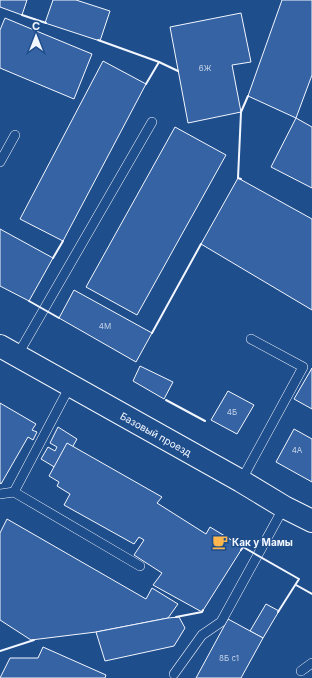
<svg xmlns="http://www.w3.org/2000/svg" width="312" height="678" font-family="Inter,sans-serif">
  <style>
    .building { fill: #3563a3; stroke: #f2f6ff }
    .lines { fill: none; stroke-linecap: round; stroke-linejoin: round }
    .lane-casing { stroke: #f2f6ff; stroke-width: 10 }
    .secondary-casing { stroke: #f2f6ff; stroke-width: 24 }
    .lane { stroke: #1f4e8c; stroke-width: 9 }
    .secondary { stroke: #1f4e8c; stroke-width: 22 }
    .wall { stroke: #f2f6ff; stroke-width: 2 }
    .labels { text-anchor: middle; stroke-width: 3; stroke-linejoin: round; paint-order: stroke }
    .number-label { font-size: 8px; fill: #c3d1e8 }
    .street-label { font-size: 10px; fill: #f2f6ff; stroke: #1f4e8c }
    .poi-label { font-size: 10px; font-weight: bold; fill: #f2f6ff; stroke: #1f4e8c; text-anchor: start }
  </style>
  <rect width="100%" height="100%" fill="#1f4e8c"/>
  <g class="building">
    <path d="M 0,0 L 27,0 L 22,15 L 0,7 Z"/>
    <path d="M 53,0 L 76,0 L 110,11 L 100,41 L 45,23 Z"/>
    <path d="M 282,0 L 312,0 L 312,75 L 296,118 L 248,96 Z"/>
    <path d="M 241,13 L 251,62 L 232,65 L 241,112 L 188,123 L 170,27 Z"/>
    <path d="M 5,18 L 92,54 L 74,99 L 0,68 L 0,30 Z"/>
    <path d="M 103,61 L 146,84 L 63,241 L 20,219 Z"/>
    <path d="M 296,118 L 312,127 L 312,188 L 271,167 Z"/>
    <path d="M 175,127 L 226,155 L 137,315 L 86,287 Z"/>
    <path d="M 238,178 L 312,219 L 312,310 L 201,244 Z"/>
    <path d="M 0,229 L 53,258 L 29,301 L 0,286 Z"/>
    <path d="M 74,290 L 152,333 L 136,362 L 59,318 Z"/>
    <path d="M 140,366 L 173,382 L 164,399 L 133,381 Z"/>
    <path d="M 312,368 L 312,409 L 294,399 Z"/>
    <path d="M 228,391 L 254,405 L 237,434 L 211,420 Z"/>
    <path d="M 0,403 L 36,424 L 32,430 L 37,432 L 33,440 L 28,437 L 1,484 L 0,483 Z"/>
    <path d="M 58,427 L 77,439 L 69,453 L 66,451 L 56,468 L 41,459 L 48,447 L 55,451 L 57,447 L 50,443 Z"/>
    <path d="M 294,429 L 312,439 L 312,482 L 276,462 Z"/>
    <path d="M 67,443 L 162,497 L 157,503 L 206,534 L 210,527 L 243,547 L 202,612 L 153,585 L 162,573 L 134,555 L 144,540 L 139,537 L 134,544 L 64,505 L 70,494 L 57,486 L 59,482 L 49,476 Z"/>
    <path d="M 7,519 L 146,599 L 152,588 L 178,604 L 168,618 L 96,632 L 31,640 L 0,620 L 0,533 Z"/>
    <path d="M 266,604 L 279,611 L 263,638 L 250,631 Z"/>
    <path d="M 179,617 L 185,628 L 174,646 L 105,661 L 96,632 L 168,618 Z"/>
    <path d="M 228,619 L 263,638 L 241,678 L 196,678 Z"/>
    <path d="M 43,647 L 106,675 L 105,678 L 0,678 L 10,658 L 38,658 Z"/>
  </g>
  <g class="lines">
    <defs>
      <g id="lane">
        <path d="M 0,162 L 15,135"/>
        <path d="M 17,356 L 152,122"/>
        <path d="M 70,386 L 14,492 L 140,566"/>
        <path d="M 241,481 L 303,367 L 251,339"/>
        <path d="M 0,494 L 14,492"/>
        <path d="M 301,671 L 312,663"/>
        <path d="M 174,674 L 202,635 L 221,622 L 284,507"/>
      </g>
      <path id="secondary" d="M 0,346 L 241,481 L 284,507 L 312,521"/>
    </defs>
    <use href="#lane" class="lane-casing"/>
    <use href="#secondary" class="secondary-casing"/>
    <use href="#lane" class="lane"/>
    <use href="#secondary" class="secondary"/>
    <g class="wall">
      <path d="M 22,15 L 46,23"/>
      <path d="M 98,40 L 159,62 L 178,71"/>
      <path d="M 146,84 L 159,62"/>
      <path d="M 241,179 L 238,178 L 241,112 L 248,96"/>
      <path d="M 53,258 L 63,241"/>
      <path d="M 29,301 L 59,318"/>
      <path d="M 152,333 L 201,244"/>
      <path d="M 166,400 L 205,421"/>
      <path d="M 241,550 L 243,547 L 299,579 L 278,612"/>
      <path d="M 296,585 L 312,594"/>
      <path d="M 176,617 L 202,612 L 203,610"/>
      <path d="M 0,651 L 34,640"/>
    </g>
  </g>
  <defs>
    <symbol id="cafe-bare" viewBox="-9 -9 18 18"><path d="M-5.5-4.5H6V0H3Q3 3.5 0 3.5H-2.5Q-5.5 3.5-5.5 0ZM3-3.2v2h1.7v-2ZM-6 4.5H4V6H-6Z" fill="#ffb74d" stroke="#1f4e8c" stroke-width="2.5" paint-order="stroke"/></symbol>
  </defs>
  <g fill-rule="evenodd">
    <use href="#cafe-bare" x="209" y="531" width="22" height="22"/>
  </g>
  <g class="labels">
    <g class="number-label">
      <text x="205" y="71">6Ж</text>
      <text x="105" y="329">4М</text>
      <text x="232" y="415">4Б</text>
      <text x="297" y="453">4А</text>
      <text x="229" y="661">8Б с1</text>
    </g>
    <g class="street-label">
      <text transform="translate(156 434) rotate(29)" y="4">Базовый проезд</text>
    </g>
    <g class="poi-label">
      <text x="232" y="546">Как у Мамы</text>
    </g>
  </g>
  <g transform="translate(36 36)" stroke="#1f4e8c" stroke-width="3" paint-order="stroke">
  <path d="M0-3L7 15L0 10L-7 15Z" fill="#f2f6ff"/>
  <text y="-6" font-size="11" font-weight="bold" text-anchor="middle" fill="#f2f6ff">С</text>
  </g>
</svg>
